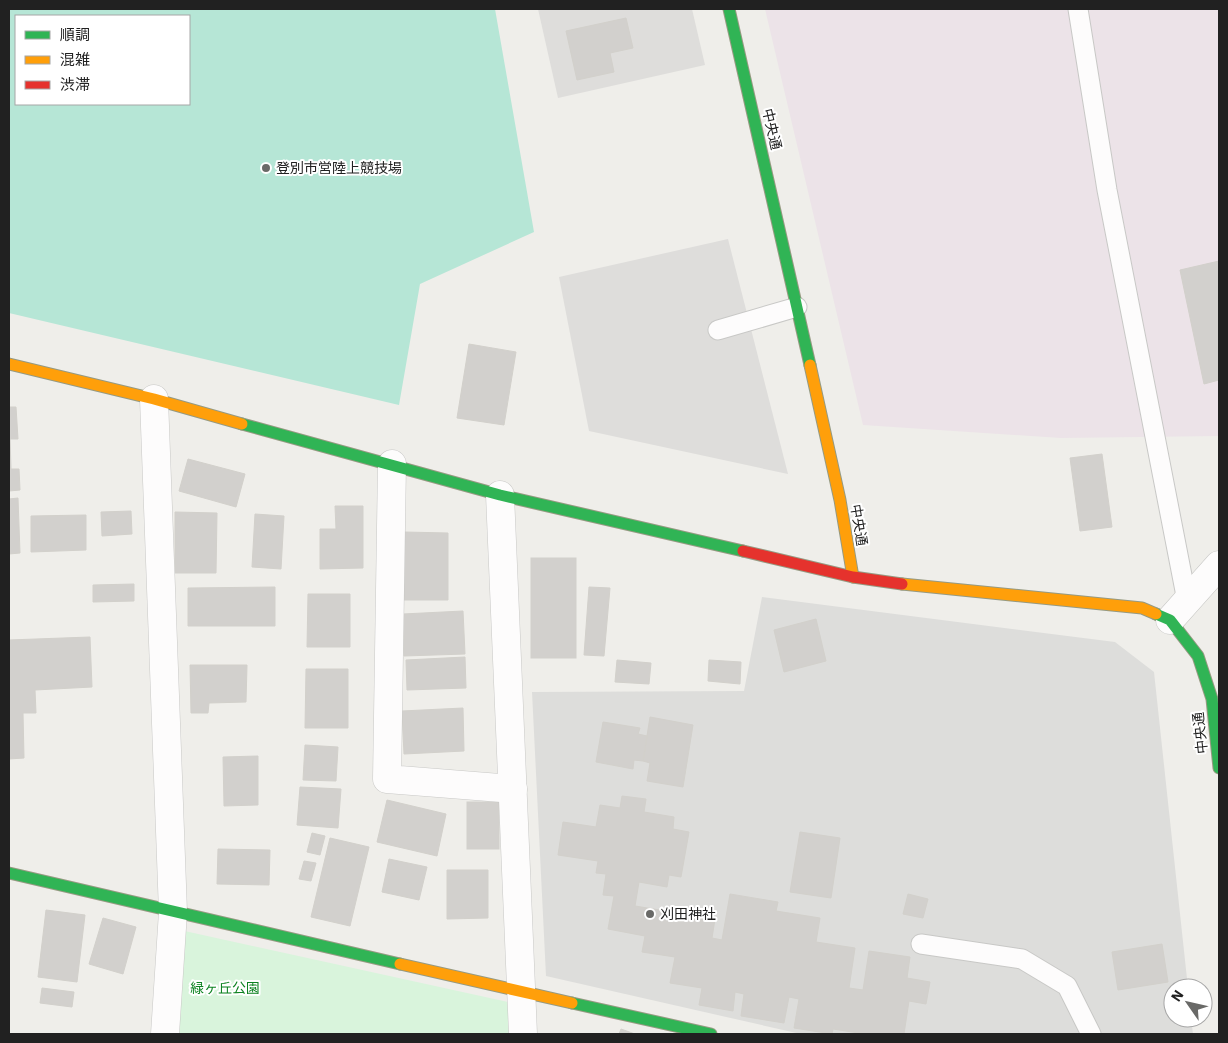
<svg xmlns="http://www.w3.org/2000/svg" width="1228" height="1043" font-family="'IBM Plex Sans','Noto Sans JP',sans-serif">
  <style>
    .residential { fill: #dedddb }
    .industrial { fill: #ece3e8 }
    .religious { fill: #dddddb }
    .park { fill: #d9f4dc }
    .pitch { fill: #b6e6d6; fill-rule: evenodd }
    .building { fill: #d2d0cd; stroke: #d2d0cb }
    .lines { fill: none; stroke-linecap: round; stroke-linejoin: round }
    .lane-casing { stroke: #c8c8c6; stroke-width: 21 }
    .street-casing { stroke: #c8c8c6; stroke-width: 29 }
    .fast-casing { stroke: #969a82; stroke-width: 13 }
    .slow-casing { stroke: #969a82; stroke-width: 13 }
    .jam-casing { stroke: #969a82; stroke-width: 13 }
    .lane { stroke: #fdfcfc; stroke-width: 19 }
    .street { stroke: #fdfcfc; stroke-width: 28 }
    .fast { stroke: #30b455; stroke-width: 11 }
    .slow { stroke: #ff9f0a; stroke-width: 11 }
    .jam { stroke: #e5322d; stroke-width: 11 }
    .poi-dot { fill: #696967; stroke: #fff; stroke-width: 2 }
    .labels { text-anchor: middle; stroke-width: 4; stroke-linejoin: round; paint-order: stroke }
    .street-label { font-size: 14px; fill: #212121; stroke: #fff }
    .poi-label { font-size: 14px; fill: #212121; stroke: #fff; text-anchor: start }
    .park-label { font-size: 14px; fill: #0d8221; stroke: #fff }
  </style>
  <rect width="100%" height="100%" fill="#efeeea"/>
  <g class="residential">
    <path d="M 538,9 L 692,9 L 705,65 L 558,98 Z"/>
    <path d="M 728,239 L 788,474 L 589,431 L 559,277 Z"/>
  </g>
  <path class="industrial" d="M 765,9 L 1219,9 L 1219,436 L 1061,438 L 863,425 Z"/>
  <path class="religious" d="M 762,597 L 1115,642 L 1154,672 L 1188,988 L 1173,988 L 1173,1018 L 1191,1018 L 1193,1034 L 801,1034 L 546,976 L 532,692 L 744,691 Z"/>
  <path class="park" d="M 180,930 L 508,1002 L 510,1034 L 176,1034 Z"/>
  <path class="pitch" d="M 9,9 L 495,9 L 534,232 L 420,284 L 399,405 L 9,313 ZM 16,16 L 189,16 L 189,104 L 16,104 Z"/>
  <g class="building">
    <path d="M 626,18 L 633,48 L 610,53 L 614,72 L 577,80 L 566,31 Z"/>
    <path d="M 1219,261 L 1219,380 L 1204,384 L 1180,270 Z"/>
    <path d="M 469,344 L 516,352 L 504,425 L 457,418 Z"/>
    <path d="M 9,407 L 16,407 L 18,439 L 10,439 L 11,469 L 19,469 L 20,490 L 9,491 Z"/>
    <path d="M 1102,454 L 1112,527 L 1080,531 L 1070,458 Z"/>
    <path d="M 188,459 L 245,474 L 236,507 L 179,491 Z"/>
    <path d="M 18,498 L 20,553 L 9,554 L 9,499 Z"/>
    <path d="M 335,506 L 363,506 L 363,568 L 320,569 L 320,529 L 336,529 Z"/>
    <path d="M 131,511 L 132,534 L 102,536 L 101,512 Z"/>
    <path d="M 175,512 L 217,513 L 216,573 L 175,573 Z"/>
    <path d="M 255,514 L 284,516 L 281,569 L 252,567 Z"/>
    <path d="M 86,515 L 86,550 L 31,552 L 31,516 Z"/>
    <path d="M 404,532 L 448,533 L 448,600 L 404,600 Z"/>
    <rect x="531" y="558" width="45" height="100"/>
    <path d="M 134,584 L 134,601 L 93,602 L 93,585 Z"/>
    <path d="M 275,587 L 275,626 L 188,626 L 188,588 Z"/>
    <path d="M 589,587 L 610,588 L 604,656 L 584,655 Z"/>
    <path d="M 308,594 L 350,594 L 350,647 L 307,647 Z"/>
    <path d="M 463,611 L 465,654 L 404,656 L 403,614 Z"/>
    <path d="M 816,619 L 826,661 L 784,672 L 774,630 Z"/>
    <path d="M 90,637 L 92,687 L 35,690 L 36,713 L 23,713 L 24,758 L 9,759 L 9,640 Z"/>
    <path d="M 465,657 L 466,688 L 407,690 L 406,660 Z"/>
    <path d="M 617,660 L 651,663 L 649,684 L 615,682 Z"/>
    <path d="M 709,660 L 741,662 L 740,684 L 708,681 Z"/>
    <path d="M 190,665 L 247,665 L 246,702 L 209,703 L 208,713 L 191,713 Z"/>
    <path d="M 306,669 L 348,669 L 348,728 L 305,728 Z"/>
    <path d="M 463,708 L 464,751 L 404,754 L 402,711 Z"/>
    <path d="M 650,717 L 693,725 L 683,787 L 647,781 L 650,763 L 643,761 Z"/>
    <path d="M 603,722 L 640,728 L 638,734 L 647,736 L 643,761 L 634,760 L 633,769 L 596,762 Z"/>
    <path d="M 305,745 L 338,747 L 336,781 L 303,780 Z"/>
    <path d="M 258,756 L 258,805 L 224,806 L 223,757 Z"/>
    <path d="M 300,787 L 341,789 L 338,828 L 297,825 Z"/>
    <path d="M 622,796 L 646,799 L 644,812 L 674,817 L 673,829 L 689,832 L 681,877 L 669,875 L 667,887 L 639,882 L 635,906 L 715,919 L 712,938 L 722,940 L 730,894 L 778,902 L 776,911 L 820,918 L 816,942 L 855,948 L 849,988 L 863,990 L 869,951 L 910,957 L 907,978 L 930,982 L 926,1004 L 909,1001 L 904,1034 L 865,1034 L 833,1029 L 832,1034 L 794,1028 L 799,999 L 789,997 L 784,1023 L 741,1016 L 744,994 L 735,992 L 733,1011 L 699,1005 L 702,988 L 670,983 L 675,957 L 642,952 L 645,936 L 608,929 L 614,896 L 603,895 L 606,874 L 596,873 L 598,861 L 558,855 L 563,822 L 596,827 L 600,805 L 620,808 Z"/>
    <path d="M 387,800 L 446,814 L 437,856 L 377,842 Z"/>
    <rect x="467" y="802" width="32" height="47"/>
    <path d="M 800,832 L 840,838 L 831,898 L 790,892 Z"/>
    <path d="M 312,833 L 325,836 L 320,855 L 307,852 Z"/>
    <path d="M 330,838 L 369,847 L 350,926 L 311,917 Z"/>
    <path d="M 218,849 L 270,850 L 269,885 L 217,884 Z"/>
    <path d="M 389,859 L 427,867 L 419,900 L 382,892 Z"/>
    <path d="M 304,861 L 316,863 L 311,881 L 299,879 Z"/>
    <path d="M 447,870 L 488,870 L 488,918 L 447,919 Z"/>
    <path d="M 908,894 L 928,899 L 923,918 L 903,914 Z"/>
    <path d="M 46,910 L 85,915 L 77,982 L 38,977 Z"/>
    <path d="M 103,918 L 136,927 L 123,974 L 89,964 Z"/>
    <path d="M 1162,944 L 1168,982 L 1118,990 L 1112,952 Z"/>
    <path d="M 42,988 L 74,992 L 72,1007 L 40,1003 Z"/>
    <path d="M 621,1029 L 635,1034 L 619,1034 Z"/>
  </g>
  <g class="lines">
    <defs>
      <g id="lane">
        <path d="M 1078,9 L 1107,190 L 1187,601"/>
        <path d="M 718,330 L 797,307"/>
        <path d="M 921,944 L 1022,959 L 1067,986 L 1091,1034"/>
      </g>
      <g id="street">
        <path d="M 154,399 L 173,912 L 165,1034"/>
        <path d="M 392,464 L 387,779 L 513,789"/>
        <path d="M 500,495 L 523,1034"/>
        <path d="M 1170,620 L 1219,565"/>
      </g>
      <g id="fast">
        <path d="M 729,9 L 810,365"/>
        <path d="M 242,424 L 500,495 L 743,551"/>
        <path d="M 1156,614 L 1170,620 L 1198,656 L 1212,699 L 1219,768"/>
        <path d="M 9,873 L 400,964"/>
        <path d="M 572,1003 L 711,1034"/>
      </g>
      <g id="slow">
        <path d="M 9,364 L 154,399 L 242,424"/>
        <path d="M 810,365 L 840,500 L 853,577"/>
        <path d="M 902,584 L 1142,608 L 1156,614"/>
        <path d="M 400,964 L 572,1003"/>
      </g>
      <path id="jam" d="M 743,551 L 853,577 L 902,584"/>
    </defs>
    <use href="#lane" class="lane-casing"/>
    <use href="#street" class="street-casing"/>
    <use href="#fast" class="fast-casing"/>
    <use href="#slow" class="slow-casing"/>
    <use href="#jam" class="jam-casing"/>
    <use href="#lane" class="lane"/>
    <use href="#street" class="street"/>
    <use href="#fast" class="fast"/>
    <use href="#slow" class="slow"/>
    <use href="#jam" class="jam"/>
  </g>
  <g class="poi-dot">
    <circle cx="266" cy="168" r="5"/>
    <circle cx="650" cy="914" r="5"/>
  </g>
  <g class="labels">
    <g class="street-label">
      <text transform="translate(772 129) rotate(77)" y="5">中央通</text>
      <text transform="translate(859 525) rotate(81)" y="5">中央通</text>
      <text transform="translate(1200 733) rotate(-96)" y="5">中央通</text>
    </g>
    <g class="poi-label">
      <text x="276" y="173">登別市営陸上競技場</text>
      <text x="660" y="919">刈田神社</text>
    </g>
    <g class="park-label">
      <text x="225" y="993">緑ヶ丘公園</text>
    </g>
  </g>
  <rect width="1228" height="1043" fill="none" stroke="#212121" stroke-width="20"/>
  <rect x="15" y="15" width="175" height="90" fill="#ffffff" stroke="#a6a6a6"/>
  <rect x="25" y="31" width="25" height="8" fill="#30b455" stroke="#a6a6a6"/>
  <text x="60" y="40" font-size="15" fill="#212121">順調</text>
  <rect x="25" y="56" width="25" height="8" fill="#ff9f0a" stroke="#a6a6a6"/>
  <text x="60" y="65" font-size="15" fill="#212121">混雑</text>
  <rect x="25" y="81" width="25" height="8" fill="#e5322d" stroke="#a6a6a6"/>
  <text x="60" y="90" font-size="15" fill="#212121">渋滞</text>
  <g transform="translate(1188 1003) rotate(304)"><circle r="24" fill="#ffffff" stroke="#a6a6a6"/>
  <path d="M0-4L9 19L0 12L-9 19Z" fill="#696967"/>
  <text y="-8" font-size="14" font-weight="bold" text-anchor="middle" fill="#212121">N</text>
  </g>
</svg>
